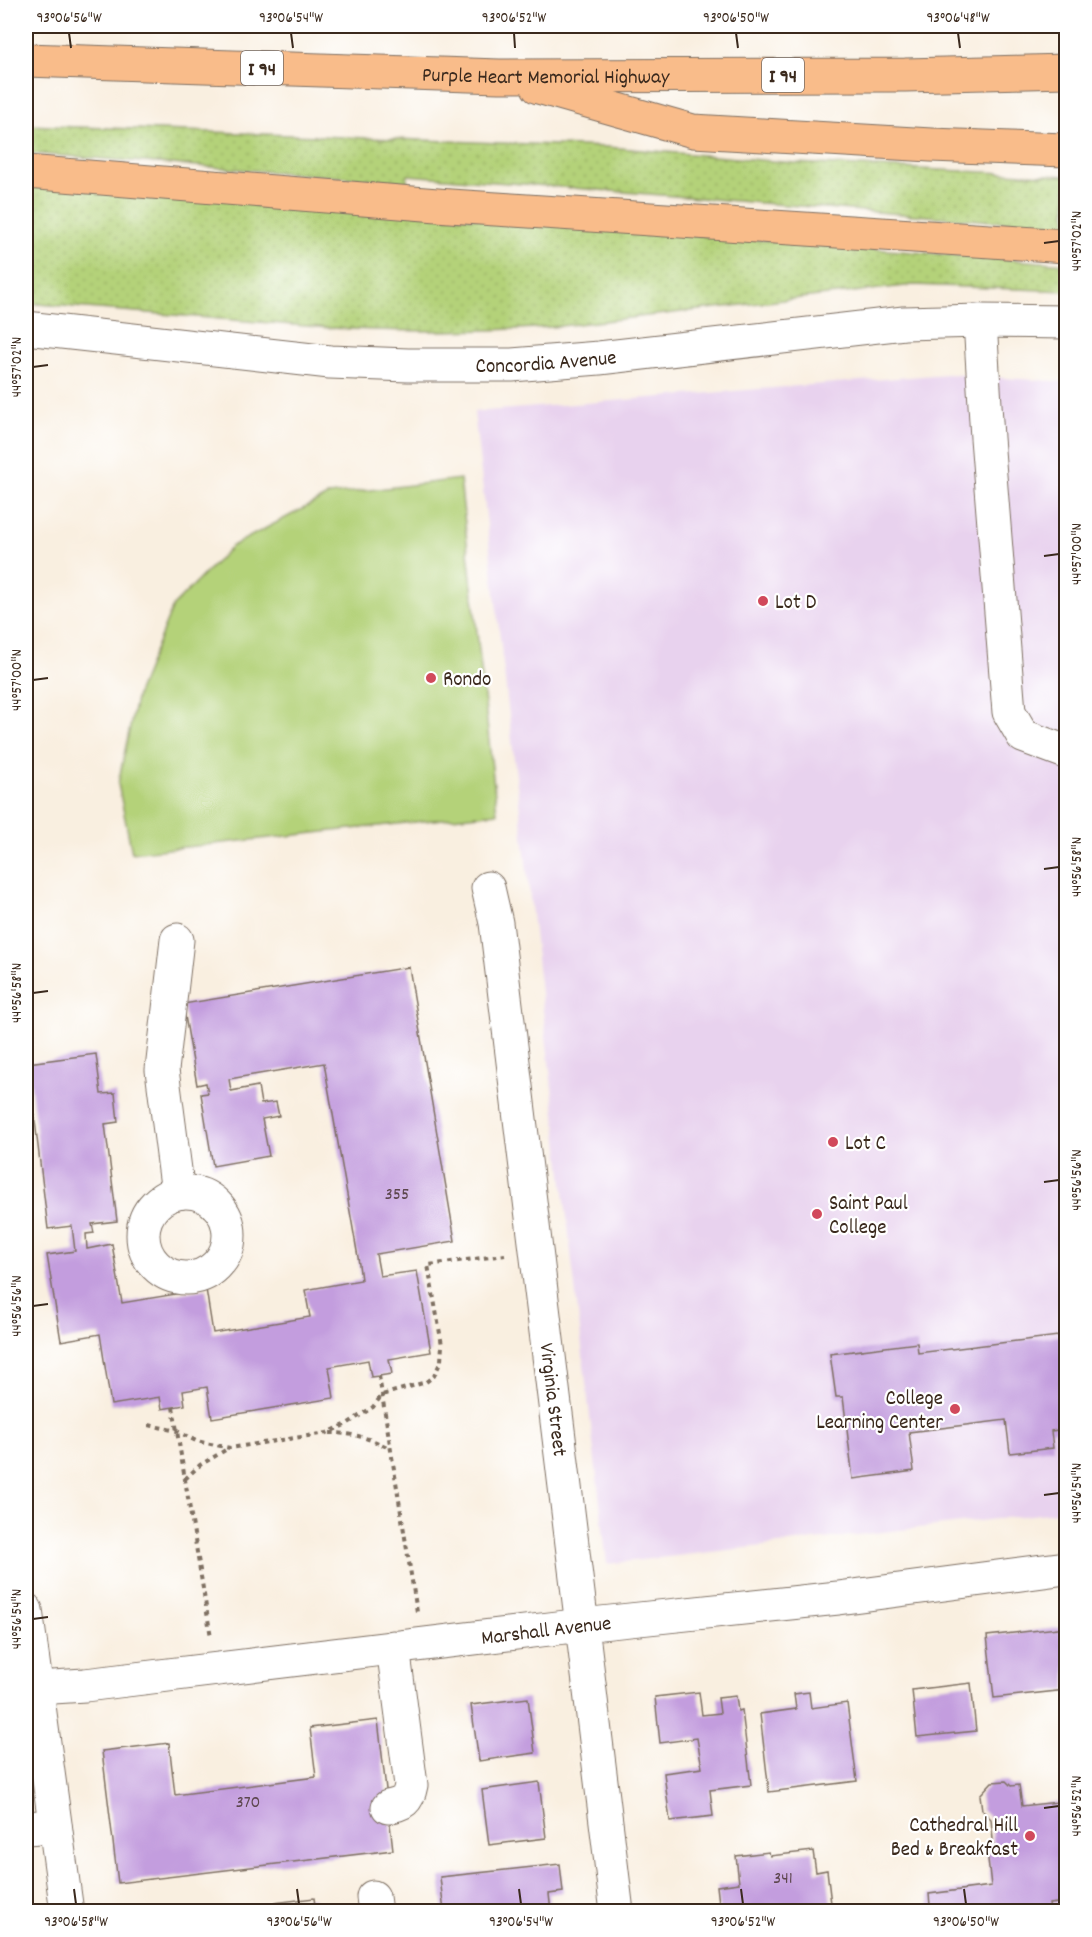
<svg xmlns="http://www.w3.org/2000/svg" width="1092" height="1937" font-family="Dekko,sans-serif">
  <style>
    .built { fill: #e8d2ee }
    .grass { fill: url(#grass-dots); stroke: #787e4c; stroke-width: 1.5 }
    .park { fill: #b4d279; stroke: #787e4c; stroke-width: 1.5 }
    .building { fill: #c39dde }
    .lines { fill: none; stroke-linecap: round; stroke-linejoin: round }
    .minor-casing { stroke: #7e6f62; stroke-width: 35 }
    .highway-casing { stroke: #7e6f62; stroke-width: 35 }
    .path { stroke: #7e6f62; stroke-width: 4; stroke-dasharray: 4.5 4.5; stroke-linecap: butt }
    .minor { stroke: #fff; stroke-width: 33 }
    .highway { stroke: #f9bc8a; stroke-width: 33 }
    .ticks { fill: none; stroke: #3b2a1e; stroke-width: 2 }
    .poi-dot { fill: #d1495b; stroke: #fff; stroke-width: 2 }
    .labels { text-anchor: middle; stroke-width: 4.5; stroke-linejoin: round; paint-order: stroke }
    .number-label { font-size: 18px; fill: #5d474e }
    .shield { fill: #fff; stroke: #766a62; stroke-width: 1.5 }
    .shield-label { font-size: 20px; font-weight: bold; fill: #3b2a1e }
    .street-label { font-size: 21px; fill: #3b2a1e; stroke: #fff }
    .poi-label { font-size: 21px; fill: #3b2a1e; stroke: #fff; text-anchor: start }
    .neatline { fill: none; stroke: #3b2a1e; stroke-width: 2 }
    .ticks-label { font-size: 15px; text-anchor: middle; fill: #3b2a1e }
  </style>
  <defs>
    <pattern id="grass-dots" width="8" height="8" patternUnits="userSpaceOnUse" patternTransform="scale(1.5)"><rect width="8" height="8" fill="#b4d279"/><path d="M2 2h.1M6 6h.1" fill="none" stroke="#9cb468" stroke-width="1.8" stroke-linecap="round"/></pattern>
  </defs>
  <rect width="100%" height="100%" fill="#fff"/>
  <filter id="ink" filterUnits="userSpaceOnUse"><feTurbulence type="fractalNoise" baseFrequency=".0167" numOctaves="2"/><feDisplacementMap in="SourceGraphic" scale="12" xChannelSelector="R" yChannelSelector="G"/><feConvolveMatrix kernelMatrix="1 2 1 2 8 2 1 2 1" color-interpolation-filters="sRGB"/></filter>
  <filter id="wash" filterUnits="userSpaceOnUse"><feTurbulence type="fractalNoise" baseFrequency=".008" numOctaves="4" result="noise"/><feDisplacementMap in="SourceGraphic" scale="24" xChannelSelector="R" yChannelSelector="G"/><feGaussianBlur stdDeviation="1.35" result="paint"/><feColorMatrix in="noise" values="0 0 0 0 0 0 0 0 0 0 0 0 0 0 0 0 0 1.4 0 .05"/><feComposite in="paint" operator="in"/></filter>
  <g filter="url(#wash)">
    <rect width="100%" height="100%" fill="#f9efe0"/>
    <path class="built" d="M 947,374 L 1066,382 L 1066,1511 L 607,1564 L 474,412 Z"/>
    <g class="grass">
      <path d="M 26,125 L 607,147 L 795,163 L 1066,176 L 1066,227 L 408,175 L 407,182 L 26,153 Z"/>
      <path d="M 26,183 L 1066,264 L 1066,291 L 914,285 L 552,327 C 478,332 404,332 330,328 L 26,303 Z"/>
    </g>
    <path class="park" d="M 460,479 L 497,813 L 132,853 L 118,784 L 137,694 L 173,606 L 232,546 L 329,495 Z"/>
    <g id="blocks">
      <g class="building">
        <path d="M 409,967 L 455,1241 L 376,1254 L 380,1276 L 417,1271 L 431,1352 L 389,1359 L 392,1374 L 379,1376 L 371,1377 L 368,1360 L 329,1367 L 334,1398 L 212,1418 L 207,1387 L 183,1391 L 185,1405 L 162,1409 L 160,1397 L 111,1405 L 100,1334 L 61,1341 L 47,1255 L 75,1251 L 72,1226 L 48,1229 L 28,1063 L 96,1054 L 101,1094 L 115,1093 L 118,1122 L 105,1124 L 117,1221 L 92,1224 L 94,1233 L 86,1234 L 87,1249 L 112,1244 L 122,1303 L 206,1289 L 213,1333 L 310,1317 L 305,1290 L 361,1280 L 358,1257 L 324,1063 L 229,1079 L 231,1091 L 258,1086 L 261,1104 L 276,1102 L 279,1116 L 262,1119 L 269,1156 L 213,1166 L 201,1094 L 208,1093 L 206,1083 L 197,1085 L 183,1004 Z"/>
        <path d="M 1066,1335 L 1066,1429 L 1051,1431 L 1053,1448 L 1010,1453 L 1006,1420 L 909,1432 L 914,1471 L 853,1479 L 843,1397 L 836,1397 L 830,1354 L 917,1343 L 918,1353 Z"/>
        <path d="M 1066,1627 L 1066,1690 L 994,1698 L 987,1636 Z"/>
        <path d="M 971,1683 L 976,1731 L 917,1737 L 912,1690 Z"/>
        <path d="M 699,1692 L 702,1715 L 720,1713 L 718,1698 L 736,1696 L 738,1711 L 742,1710 L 751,1785 L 710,1790 L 713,1816 L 670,1821 L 664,1773 L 702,1768 L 697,1738 L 660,1743 L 655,1697 Z"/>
        <path d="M 809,1692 L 811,1708 L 847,1703 L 857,1781 L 769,1792 L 760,1714 L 796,1709 L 794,1694 Z"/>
        <path d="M 528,1698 L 535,1753 L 479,1761 L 471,1705 Z"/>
        <path d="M 378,1720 L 393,1850 L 118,1883 L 102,1751 L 169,1743 L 175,1795 L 316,1777 L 310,1728 Z"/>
        <path d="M 1006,1781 L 1011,1786 L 1019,1785 L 1022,1806 L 1058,1802 L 1059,1821 L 1066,1821 L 1066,1902 L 1049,1904 L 1050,1912 L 923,1912 L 922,1906 L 930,1905 L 929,1894 L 991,1886 L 987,1850 L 994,1850 L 991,1819 L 982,1810 L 980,1795 L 992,1782 Z"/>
        <path d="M 539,1782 L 546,1838 L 489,1845 L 482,1790 Z"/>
        <path d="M 813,1851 L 816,1872 L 827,1870 L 832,1912 L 720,1912 L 717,1886 L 739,1883 L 736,1856 L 769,1852 L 770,1856 Z"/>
        <path d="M 560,1864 L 563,1892 L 549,1894 L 551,1912 L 444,1912 L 440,1877 Z"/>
        <path d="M 314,1898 L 316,1912 L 216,1912 L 216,1910 Z"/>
      </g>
    </g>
  </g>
  <g filter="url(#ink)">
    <use href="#blocks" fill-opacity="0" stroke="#7e6f62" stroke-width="1.5"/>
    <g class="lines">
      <defs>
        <g id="minor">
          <path d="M 980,321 L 987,438 L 1009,712 L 1023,736 L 1066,752"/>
          <path id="s1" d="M 26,328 L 330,362 L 408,365 L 512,365 L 599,358 L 904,323 L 980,321 L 1066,322"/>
          <path id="s2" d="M 488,888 L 496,923 L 617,1912"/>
          <path d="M 177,940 L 162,1070 L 178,1193"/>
          <circle cx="186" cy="1235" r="43"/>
          <path d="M 26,1610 L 67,1912"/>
          <path id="s3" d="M 26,1682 L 37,1688 L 85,1685 L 582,1625 L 838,1598 L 1066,1568"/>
          <path d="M 388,1807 C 403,1803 408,1802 411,1785 L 393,1647"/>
          <path d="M 26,1828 L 55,1826"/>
          <path d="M 373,1897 L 375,1912"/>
        </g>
        <g id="highway">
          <path id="s4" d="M 26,60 L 499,76 L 905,75 L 1066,71"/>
          <path d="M 538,87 L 693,131 L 931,145 L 1066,150"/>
          <path d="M 26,172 L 450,206 L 1066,246"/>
        </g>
      </defs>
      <use href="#minor" class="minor-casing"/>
      <use href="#highway" class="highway-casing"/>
      <g class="path">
        <path d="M 379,1376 L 417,1612"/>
        <path d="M 173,1407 L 211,1637"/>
        <path d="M 149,1425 L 177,1431 L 196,1441 L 230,1448 L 327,1433 L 347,1424 L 373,1407 L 382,1395 L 426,1382 L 434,1376 L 441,1361 L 442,1345 L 428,1265 L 505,1255"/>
        <path d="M 330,1433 C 353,1433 370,1438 391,1449"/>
        <path d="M 185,1479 L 200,1465 L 229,1448"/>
      </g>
      <use href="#minor" class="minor"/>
      <use href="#highway" class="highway"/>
    </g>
  </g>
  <path class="ticks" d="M 69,33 L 71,48M 291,33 L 293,48M 514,33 L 515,48M 736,33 L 738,48M 958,33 L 960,48M 1044,243 L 1059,241M 33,367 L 48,365M 1044,556 L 1059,554M 33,680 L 48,678M 1044,869 L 1059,867M 33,993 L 48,991M 1044,1182 L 1059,1180M 33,1306 L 48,1304M 1044,1495 L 1059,1493M 33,1619 L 48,1617M 1044,1808 L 1059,1806M 74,1889 L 76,1904M 297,1889 L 299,1904M 519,1889 L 521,1904M 741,1889 L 743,1904M 964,1889 L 966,1904"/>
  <g class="poi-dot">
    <circle cx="763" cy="601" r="6"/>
    <circle cx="431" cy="678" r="6"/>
    <circle cx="833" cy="1142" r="6"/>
    <circle cx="817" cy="1214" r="6"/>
    <circle cx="955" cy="1409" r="6"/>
    <circle cx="1030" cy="1836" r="6"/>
  </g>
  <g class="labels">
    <g class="number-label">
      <text x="397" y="1199">355</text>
      <text x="248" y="1807">370</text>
      <text x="783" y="1883">341</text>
    </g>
    <g class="shield">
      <rect x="241" y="51" width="42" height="34" rx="4.5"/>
      <rect x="762" y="58" width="42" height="34" rx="4.5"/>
    </g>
    <g class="shield-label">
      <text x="262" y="75">I 94</text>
      <text x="783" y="82">I 94</text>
    </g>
    <g class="street-label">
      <text dy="7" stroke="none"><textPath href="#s4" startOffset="520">Purple Heart Memorial Highway</textPath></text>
      <text dy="7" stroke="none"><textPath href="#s1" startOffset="522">Concordia Avenue</textPath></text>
      <text dy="7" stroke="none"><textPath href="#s2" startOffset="516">Virginia Street</textPath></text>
      <text dy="7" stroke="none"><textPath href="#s3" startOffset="525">Marshall Avenue</textPath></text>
    </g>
    <g class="poi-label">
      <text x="775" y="608">Lot D</text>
      <text x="443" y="685">Rondo</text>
      <text x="845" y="1149">Lot C</text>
      <text x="829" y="1209">Saint Paul<tspan x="829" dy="24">College</tspan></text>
      <text x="943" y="1404" text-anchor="end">College<tspan x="943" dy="24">Learning Center</tspan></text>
      <text x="1018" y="1831" text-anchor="end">Cathedral Hill<tspan x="1018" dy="24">Bed &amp; Breakfast</tspan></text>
    </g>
  </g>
  <rect width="1092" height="1937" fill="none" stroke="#fff" stroke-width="66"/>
  <rect x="33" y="33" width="1026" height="1871" class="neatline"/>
  <g class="ticks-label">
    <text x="69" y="22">93°06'56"W</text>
    <text x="291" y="22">93°06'54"W</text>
    <text x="514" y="22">93°06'52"W</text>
    <text x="736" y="22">93°06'50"W</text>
    <text x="958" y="22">93°06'48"W</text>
    <text transform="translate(1076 241) rotate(-90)" y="5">44°57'02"N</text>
    <text transform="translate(16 367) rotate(-90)" y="5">44°57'02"N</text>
    <text transform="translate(1076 554) rotate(-90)" y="5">44°57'00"N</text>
    <text transform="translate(16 680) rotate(-90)" y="5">44°57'00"N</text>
    <text transform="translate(1076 867) rotate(-90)" y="5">44°56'58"N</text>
    <text transform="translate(16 993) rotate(-90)" y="5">44°56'58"N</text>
    <text transform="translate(1076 1180) rotate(-90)" y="5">44°56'56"N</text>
    <text transform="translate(16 1306) rotate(-90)" y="5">44°56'56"N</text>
    <text transform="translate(1076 1493) rotate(-90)" y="5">44°56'54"N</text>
    <text transform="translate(16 1619) rotate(-90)" y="5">44°56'54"N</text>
    <text transform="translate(1076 1806) rotate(-90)" y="5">44°56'52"N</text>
    <text x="76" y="1926">93°06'58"W</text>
    <text x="299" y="1926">93°06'56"W</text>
    <text x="521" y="1926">93°06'54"W</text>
    <text x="743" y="1926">93°06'52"W</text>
    <text x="966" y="1926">93°06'50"W</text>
  </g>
</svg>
